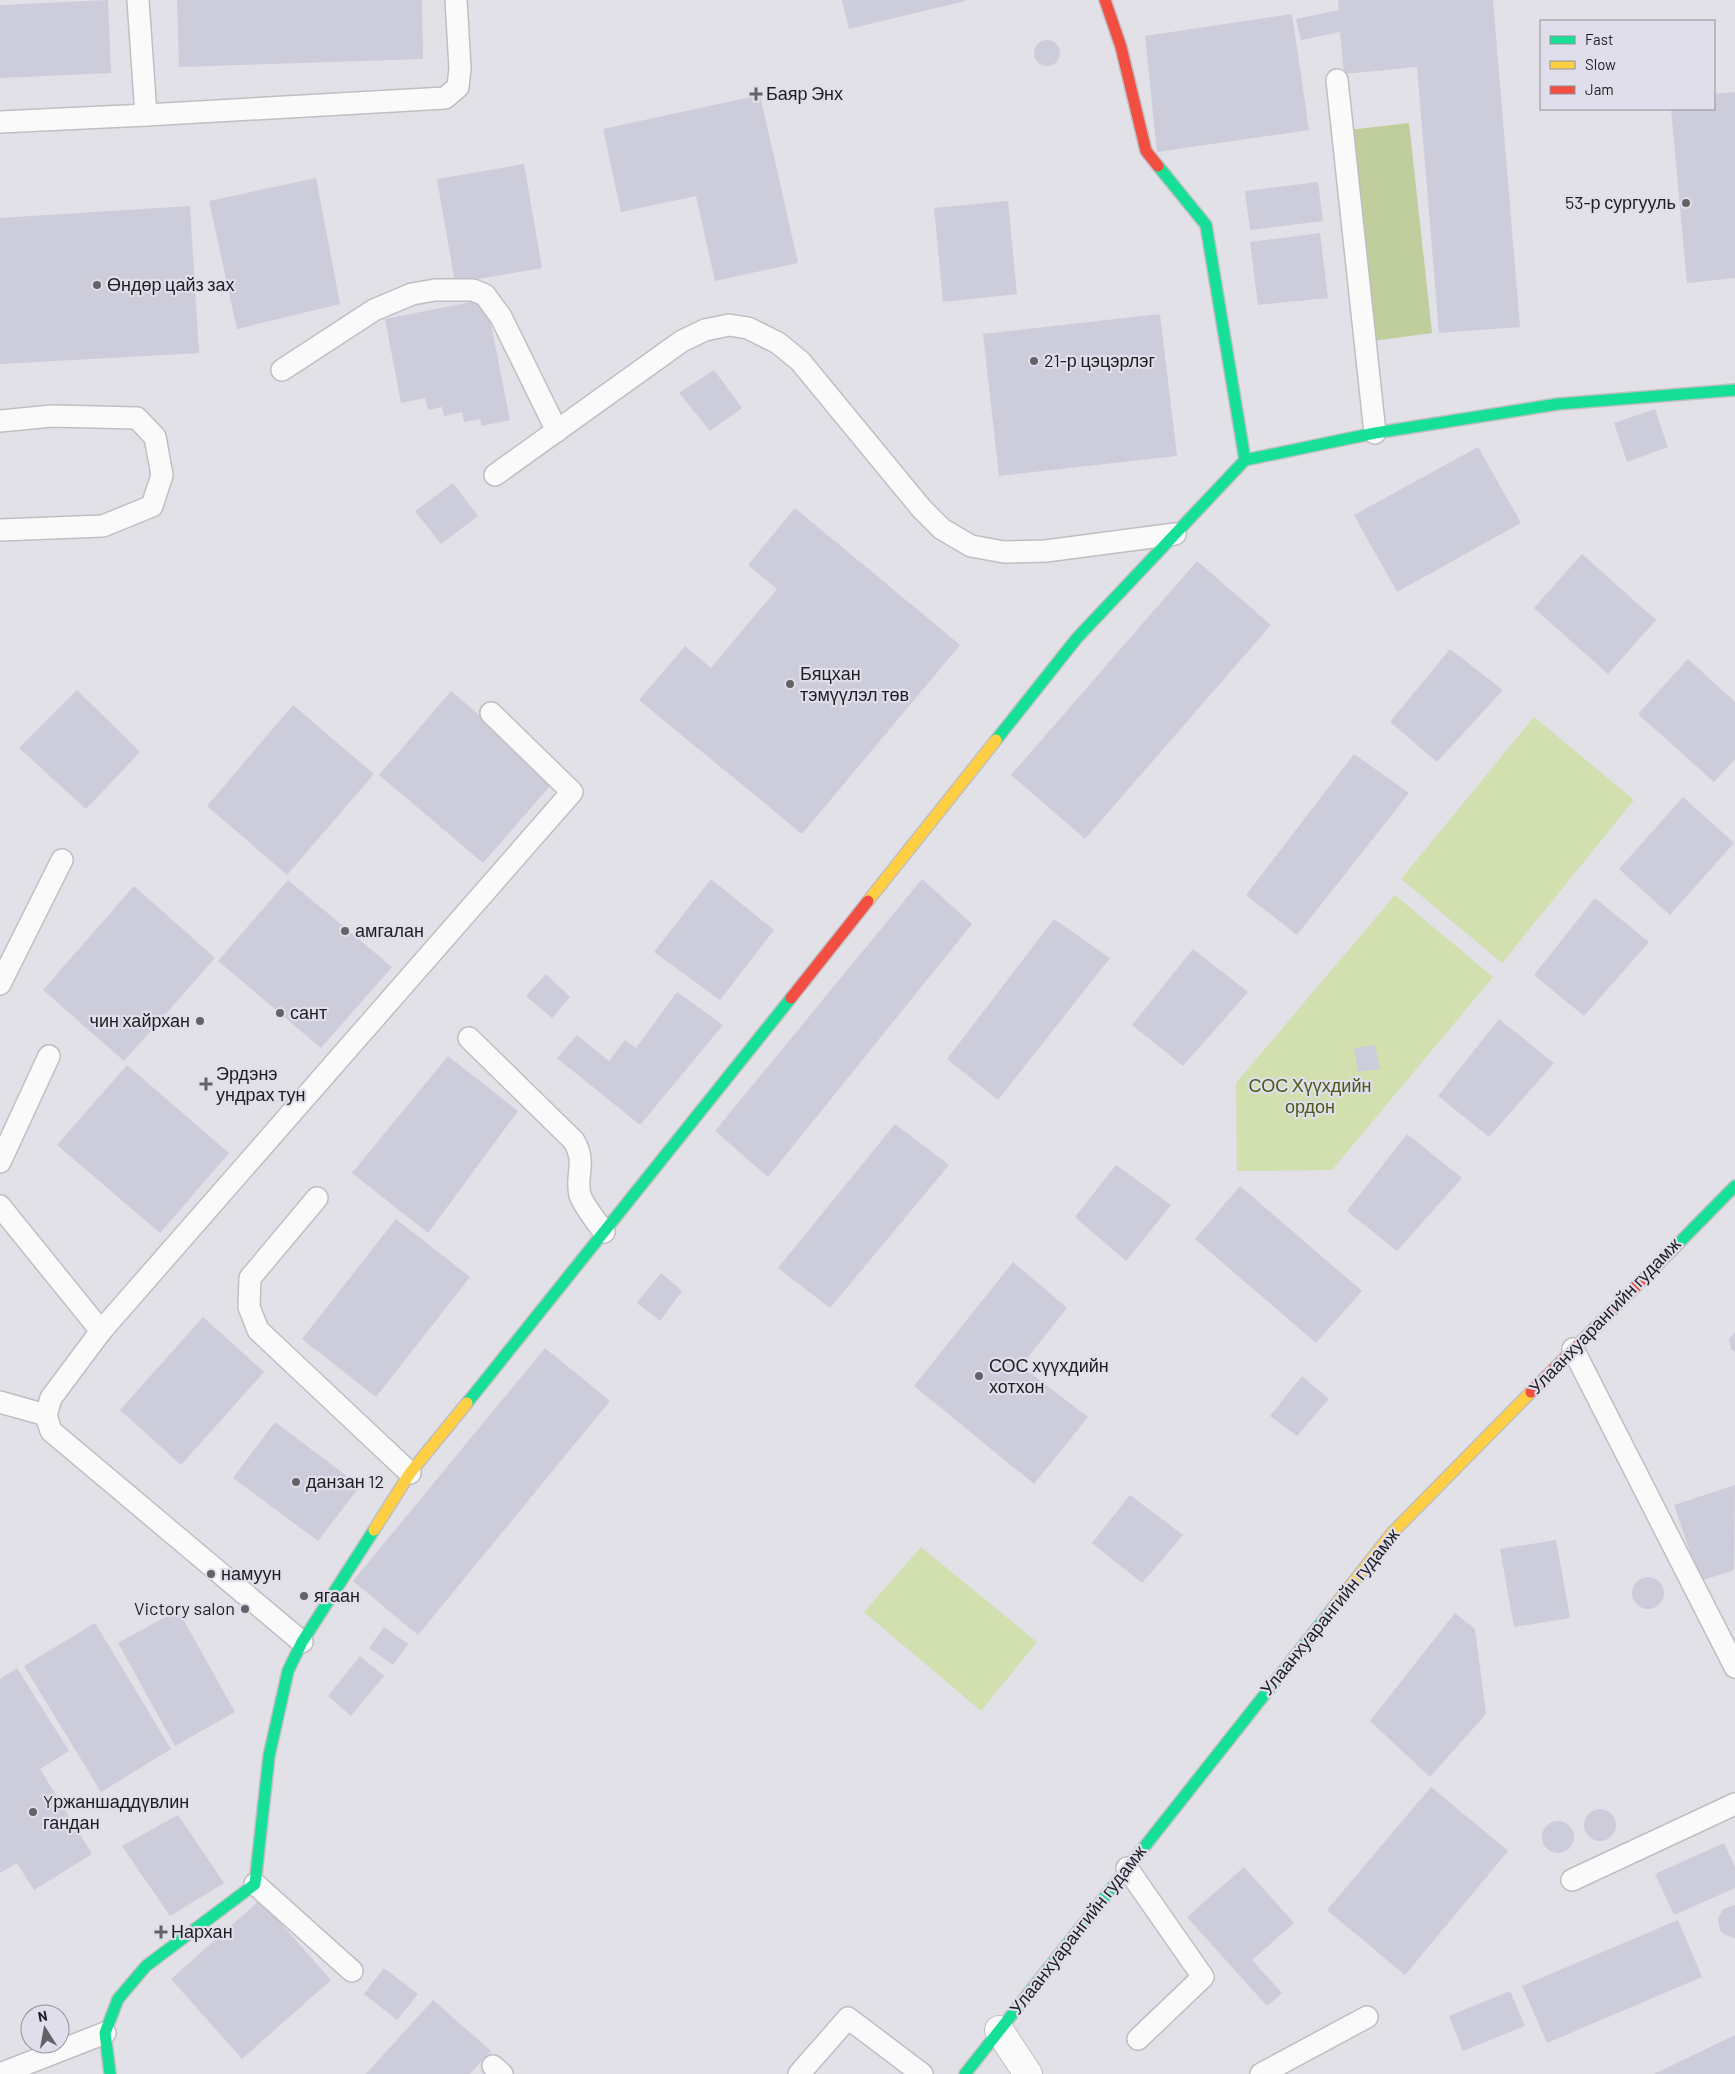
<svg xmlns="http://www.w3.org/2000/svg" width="1735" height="2074" font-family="Barlow,sans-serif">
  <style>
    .green { fill: #d2dfaf }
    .forest { fill: #c0cd9c }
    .building { fill: #cdccda }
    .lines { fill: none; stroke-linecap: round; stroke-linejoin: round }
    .lane-casing { stroke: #bfbfc3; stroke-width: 24 }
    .street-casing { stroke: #bfbfc3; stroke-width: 30 }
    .fast-casing { stroke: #bfbfc3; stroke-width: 14 }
    .slow-casing { stroke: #bfbfc3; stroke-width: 14 }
    .jam-casing { stroke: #bfbfc3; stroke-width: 14 }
    .lane { stroke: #fafafb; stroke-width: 21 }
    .street { stroke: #fafafb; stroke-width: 28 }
    .fast { stroke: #16e098; stroke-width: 11 }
    .slow { stroke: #ffcf43; stroke-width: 11 }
    .jam { stroke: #f24e42; stroke-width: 11 }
    .poi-dot { fill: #626267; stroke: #dfdeea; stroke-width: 2 }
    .labels { text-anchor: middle; stroke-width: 4.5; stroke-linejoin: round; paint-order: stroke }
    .poi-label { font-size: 18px; fill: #1e1e22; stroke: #dfdeea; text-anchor: start }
    .park-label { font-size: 18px; fill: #4c5a17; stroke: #dfdeea }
    .street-label { font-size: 18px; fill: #1e1e22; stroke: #dfdeea }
  </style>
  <rect width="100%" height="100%" fill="#e1e1e7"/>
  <g class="green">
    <path d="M 1534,717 L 1634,800 L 1502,963 L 1401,879 Z"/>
    <path d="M 1395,895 L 1493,977 L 1332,1170 L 1237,1171 L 1236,1083 Z"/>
    <path d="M 921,1547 L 1037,1642 L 981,1711 L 864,1612 Z"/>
  </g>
  <path class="forest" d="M 1409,123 L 1432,333 L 1373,341 L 1349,130 Z"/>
  <g class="building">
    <path d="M 108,0 L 111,73 L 0,78 L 0,5 Z"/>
    <path d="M 177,0 L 422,0 L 423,59 L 179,67 Z"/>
    <path d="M 842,0 L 965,0 L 965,1 L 849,29 Z"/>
    <path d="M 1338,0 L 1493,0 L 1520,327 L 1439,333 L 1417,67 L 1344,74 L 1340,32 L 1301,40 L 1296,19 L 1339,10 Z"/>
    <path d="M 1292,14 L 1309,130 L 1157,152 L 1145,36 Z"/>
    <circle cx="1047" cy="53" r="13"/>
    <path d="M 1735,92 L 1735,278 L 1687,283 L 1671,109 L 1714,109 L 1714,94 Z"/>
    <path d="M 760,95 L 798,263 L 715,281 L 696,196 L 621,212 L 603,129 Z"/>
    <path d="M 524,164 L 542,268 L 455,283 L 437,179 Z"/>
    <path d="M 316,178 L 340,304 L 237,329 L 209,201 Z"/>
    <path d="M 1318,182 L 1323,221 L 1250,230 L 1245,191 Z"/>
    <path d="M 1008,201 L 1017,294 L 943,302 L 934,208 Z"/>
    <path d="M 190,206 L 199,353 L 0,364 L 0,218 Z"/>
    <path d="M 1320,233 L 1328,298 L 1258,305 L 1250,242 Z"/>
    <path d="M 486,299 L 510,420 L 482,426 L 480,419 L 464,422 L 462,412 L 444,416 L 442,407 L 428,410 L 425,398 L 401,403 L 385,319 Z"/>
    <path d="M 1160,314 L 1177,456 L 999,476 L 983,334 Z"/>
    <path d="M 714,370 L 742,408 L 710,431 L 679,393 Z"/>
    <path d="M 1655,409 L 1668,447 L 1627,462 L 1614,423 Z"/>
    <path d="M 1478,447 L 1521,523 L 1397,592 L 1354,515 Z"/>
    <path d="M 453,483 L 478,516 L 441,544 L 415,511 Z"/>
    <path d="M 795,508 L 960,645 L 802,834 L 639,700 L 685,646 L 711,668 L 777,589 L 748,565 Z"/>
    <path d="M 1582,554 L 1656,620 L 1608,674 L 1534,608 Z"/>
    <path d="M 1197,561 L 1271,625 L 1085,839 L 1011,775 Z"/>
    <path d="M 1450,649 L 1503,690 L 1437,762 L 1390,722 Z"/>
    <path d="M 1688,659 L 1735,702 L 1735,759 L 1714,782 L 1638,714 Z"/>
    <path d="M 77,690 L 140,752 L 86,809 L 19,748 Z"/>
    <path d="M 451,691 L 555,780 L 483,863 L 379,775 Z"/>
    <path d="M 293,705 L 374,774 L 287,875 L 207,806 Z"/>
    <path d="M 1354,754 L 1409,793 L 1297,935 L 1246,895 Z"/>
    <path d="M 1683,797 L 1734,843 L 1670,915 L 1619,869 Z"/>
    <path d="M 711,879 L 774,930 L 720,1000 L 654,952 Z"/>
    <path d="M 922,879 L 972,924 L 768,1177 L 715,1131 Z"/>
    <path d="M 288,880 L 392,967 L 321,1048 L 218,961 Z"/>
    <path d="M 134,886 L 215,958 L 124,1061 L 43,990 Z"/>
    <path d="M 1595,898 L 1649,942 L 1584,1016 L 1534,975 Z"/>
    <path d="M 1054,919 L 1110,958 L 998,1100 L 947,1059 Z"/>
    <path d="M 1193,949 L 1248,992 L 1183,1066 L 1132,1025 Z"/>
    <path d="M 546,974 L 570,997 L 552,1018 L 526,996 Z"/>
    <path d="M 677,992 L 723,1025 L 640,1125 L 557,1058 L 577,1035 L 609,1061 L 625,1040 L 636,1048 Z"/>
    <path d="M 1499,1019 L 1554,1063 L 1489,1137 L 1438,1096 Z"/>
    <path d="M 1375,1045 L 1380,1069 L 1358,1072 L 1354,1048 Z"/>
    <path d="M 448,1056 L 518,1111 L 428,1233 L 352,1173 Z"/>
    <path d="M 127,1065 L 229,1153 L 160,1233 L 57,1145 Z"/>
    <path d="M 895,1124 L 949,1165 L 830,1308 L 778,1268 Z"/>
    <path d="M 1407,1134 L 1462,1178 L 1397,1251 L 1347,1211 Z"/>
    <path d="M 1116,1165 L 1171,1205 L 1126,1261 L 1075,1217 Z"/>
    <path d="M 1240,1186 L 1362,1291 L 1316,1343 L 1195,1239 Z"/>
    <path d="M 396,1219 L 470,1277 L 376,1397 L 302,1339 Z"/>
    <path d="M 1013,1262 L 1067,1308 L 1021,1366 L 1088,1417 L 1034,1484 L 914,1386 Z"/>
    <path d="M 661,1273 L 682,1291 L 660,1321 L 637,1303 Z"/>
    <path d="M 203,1317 L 264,1372 L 181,1465 L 120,1410 Z"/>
    <path d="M 1735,1332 L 1735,1352 L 1731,1349 L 1729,1339 Z"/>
    <path d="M 545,1348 L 610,1401 L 418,1635 L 353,1581 Z"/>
    <path d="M 1302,1376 L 1329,1399 L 1297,1436 L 1270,1416 Z"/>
    <path d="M 275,1422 L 360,1486 L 318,1541 L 233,1478 Z"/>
    <path d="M 1735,1485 L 1734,1570 L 1700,1581 L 1674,1505 Z"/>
    <path d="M 1130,1495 L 1183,1535 L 1142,1583 L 1092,1543 Z"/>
    <path d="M 1556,1540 L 1570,1618 L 1514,1627 L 1500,1549 Z"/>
    <circle cx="1648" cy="1593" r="16"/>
    <path d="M 178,1610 L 235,1712 L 175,1746 L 118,1643 Z"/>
    <path d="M 1455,1613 L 1475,1629 L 1486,1714 L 1430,1777 L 1370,1721 Z"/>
    <path d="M 95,1623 L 171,1749 L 101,1792 L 24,1666 Z"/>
    <path d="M 384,1627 L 408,1644 L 393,1665 L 369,1648 Z"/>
    <path d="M 360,1656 L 384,1676 L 351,1716 L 328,1696 Z"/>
    <path d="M 17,1668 L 69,1751 L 40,1769 L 92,1854 L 34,1890 L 17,1863 L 0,1873 L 0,1679 Z"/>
    <path d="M 1431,1787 L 1508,1851 L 1405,1975 L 1327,1910 Z"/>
    <circle cx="1600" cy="1825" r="16"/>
    <path d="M 178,1815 L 224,1883 L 170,1916 L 122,1846 Z"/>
    <circle cx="1558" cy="1837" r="16"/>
    <path d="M 1724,1843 L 1735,1867 L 1735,1888 L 1674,1915 L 1655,1874 Z"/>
    <path d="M 1244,1867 L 1294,1923 L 1252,1960 L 1282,1993 L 1267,2006 L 1187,1917 Z"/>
    <path d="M 260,1900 L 331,1980 L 242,2059 L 171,1979 Z"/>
    <path d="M 1735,1905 L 1735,1938 L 1734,1938 L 1724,1934 L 1720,1930 L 1718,1919 L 1723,1909 Z"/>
    <path d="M 1678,1920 L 1702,1977 L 1547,2043 L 1522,1986 Z"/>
    <path d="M 384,1968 L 418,1994 L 397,2020 L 364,1994 Z"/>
    <path d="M 1510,1991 L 1525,2026 L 1463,2051 L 1449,2016 Z"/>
    <path d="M 433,2000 L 491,2051 L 470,2074 L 366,2074 Z"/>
    <path d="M 1735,2035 L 1735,2074 L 1654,2074 Z"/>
  </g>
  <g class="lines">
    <defs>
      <g id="lane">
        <path d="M 138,0 L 146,115"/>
        <path d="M 1337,80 L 1375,433"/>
        <path d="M 0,122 L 146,115 L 445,98 L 458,87 L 460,68 L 456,0"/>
        <path d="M 282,370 L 374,310 L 412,294 L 435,290 L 473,290 L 485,295 L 501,317 L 557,431"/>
        <path d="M 0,421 L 52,416 L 137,418 L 155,437 L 162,475 L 152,506 L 103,526 L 0,530"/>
        <path d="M 495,475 L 682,341 L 705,330 L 729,325 L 748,328 L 778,343 L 800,361 L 921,508 L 942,529 L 971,546 L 1004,552 L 1046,551 L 1175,534"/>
        <path d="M 0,984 L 62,860"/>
        <path d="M 469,1038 L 574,1141 C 587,1164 575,1174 580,1195 C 583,1205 597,1222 604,1232"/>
        <path d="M 0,1162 L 49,1056"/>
        <path d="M 317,1198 L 250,1278 L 249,1307 L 258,1330 L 410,1473"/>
        <path d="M 0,1206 L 101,1331"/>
        <path d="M 1573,1349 L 1735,1667"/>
        <path d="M 0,1402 L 46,1415"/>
        <path d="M 302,1642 L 51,1431 L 46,1415 L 51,1398 L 101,1331 L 572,792 L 491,713"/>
        <path d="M 1127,1868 L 1203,1977 L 1138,2039"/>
        <path d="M 1572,1880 L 1735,1804"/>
        <path d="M 255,1884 L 352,1971"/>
        <path d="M 493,2066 L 502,2074"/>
        <path d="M 0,2074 L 105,2033"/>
        <path d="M 799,2074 L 848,2018 L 922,2074"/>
        <path d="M 1261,2074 L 1367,2017"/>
      </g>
      <path id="street" d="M 999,2030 L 1028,2074"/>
      <g id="fast">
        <path d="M 1245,460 L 1375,433 L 1558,404 L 1735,390"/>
        <path d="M 996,740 L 1077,638 L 1245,460 L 1206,225 L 1158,166"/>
        <path d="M 1671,1251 L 1735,1186"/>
        <path d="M 467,1403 L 791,998"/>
        <path d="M 110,2074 L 105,2033 L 118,1999 L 146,1966 L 255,1884 L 269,1756 L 288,1671 L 302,1642 L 374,1530"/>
        <path d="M 965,2074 L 1333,1608"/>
      </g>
      <g id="slow">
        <path d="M 868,901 L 996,740"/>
        <path d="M 374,1530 L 410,1473 L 467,1403"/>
        <path d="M 1333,1608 L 1392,1533 L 1531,1392"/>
      </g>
      <g id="jam">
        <path d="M 1105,0 L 1121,47 L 1146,151 L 1158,166"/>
        <path d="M 791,998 L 868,901"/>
        <path d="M 1531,1392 L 1671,1251"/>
      </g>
    </defs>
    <use href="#lane" class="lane-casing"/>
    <use href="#street" class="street-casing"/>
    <use href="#fast" class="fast-casing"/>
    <use href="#slow" class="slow-casing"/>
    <use href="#jam" class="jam-casing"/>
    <use href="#lane" class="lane"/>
    <use href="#street" class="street"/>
    <use href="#fast" class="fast"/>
    <use href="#slow" class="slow"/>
    <use href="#jam" class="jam"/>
  </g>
  <g class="poi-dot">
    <path d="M753.5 86.5h5v5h5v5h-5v5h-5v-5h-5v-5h5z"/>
    <circle cx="1686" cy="203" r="5"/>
    <circle cx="97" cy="285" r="5"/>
    <circle cx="1034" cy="361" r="5"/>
    <circle cx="790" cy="684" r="5"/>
    <circle cx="345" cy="931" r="5"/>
    <circle cx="280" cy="1013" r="5"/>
    <circle cx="200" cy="1021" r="5"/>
    <path d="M203.5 1076.5h5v5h5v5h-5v5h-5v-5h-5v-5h5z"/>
    <circle cx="979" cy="1376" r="5"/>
    <circle cx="296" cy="1482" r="5"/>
    <circle cx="211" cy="1574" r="5"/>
    <circle cx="304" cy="1596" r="5"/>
    <circle cx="245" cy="1609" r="5"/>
    <circle cx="33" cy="1812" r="5"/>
    <path d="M158.5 1924.5h5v5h5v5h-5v5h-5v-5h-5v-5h5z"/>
  </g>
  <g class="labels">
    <g class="poi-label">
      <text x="766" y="100">Баяр Энх</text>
      <text x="1676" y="209" text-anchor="end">53-р сургууль</text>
      <text x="107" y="291">Өндөр цайз зах</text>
      <text x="1044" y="367">21-р цэцэрлэг</text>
      <text x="800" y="680">Бяцхан<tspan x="800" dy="21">тэмүүлэл төв</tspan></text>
      <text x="355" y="937">амгалан</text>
      <text x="290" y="1019">сант</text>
      <text x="190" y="1027" text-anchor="end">чин хайрхан</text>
      <text x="216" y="1080">Эрдэнэ<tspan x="216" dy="21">ундрах тун</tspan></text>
      <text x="989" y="1372">СОС хүүхдийн<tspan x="989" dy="21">хотхон</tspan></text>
      <text x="306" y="1488">данзан 12</text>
      <text x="221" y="1580">намуун</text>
      <text x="314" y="1602">ягаан</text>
      <text x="235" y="1615" text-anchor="end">Victory salon</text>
      <text x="43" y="1808">Yржаншаддүвлин<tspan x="43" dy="21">гандан</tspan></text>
      <text x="171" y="1938">Нархан</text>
    </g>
    <g class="park-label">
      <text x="1310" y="1092">СОС Хүүхдийн<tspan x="1310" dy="21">ордон</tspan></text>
    </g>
    <g class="street-label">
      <text transform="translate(1605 1316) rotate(-46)" y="6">Улаанхуарангийн гудамж</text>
      <text transform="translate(1330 1612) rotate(-51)" y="6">Улаанхуарангийн гудамж</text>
      <text transform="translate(1078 1930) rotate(-52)" y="6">Улаанхуарангийн гудамж</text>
    </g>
  </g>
  <rect x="1540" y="20" width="175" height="90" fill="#dfdeea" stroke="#92919a"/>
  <rect x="1550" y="36" width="25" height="8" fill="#16e098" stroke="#92919a"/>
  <text x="1585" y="45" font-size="15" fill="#1e1e22">Fast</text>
  <rect x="1550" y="61" width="25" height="8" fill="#ffcf43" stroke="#92919a"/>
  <text x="1585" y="70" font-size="15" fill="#1e1e22">Slow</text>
  <rect x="1550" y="86" width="25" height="8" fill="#f24e42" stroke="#92919a"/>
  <text x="1585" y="95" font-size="15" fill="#1e1e22">Jam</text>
  <g transform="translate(45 2029) rotate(349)"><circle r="24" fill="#dfdeea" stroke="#92919a"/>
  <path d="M0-4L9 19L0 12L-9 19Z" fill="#626267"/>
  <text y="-8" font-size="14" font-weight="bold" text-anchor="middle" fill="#1e1e22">N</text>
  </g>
</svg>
